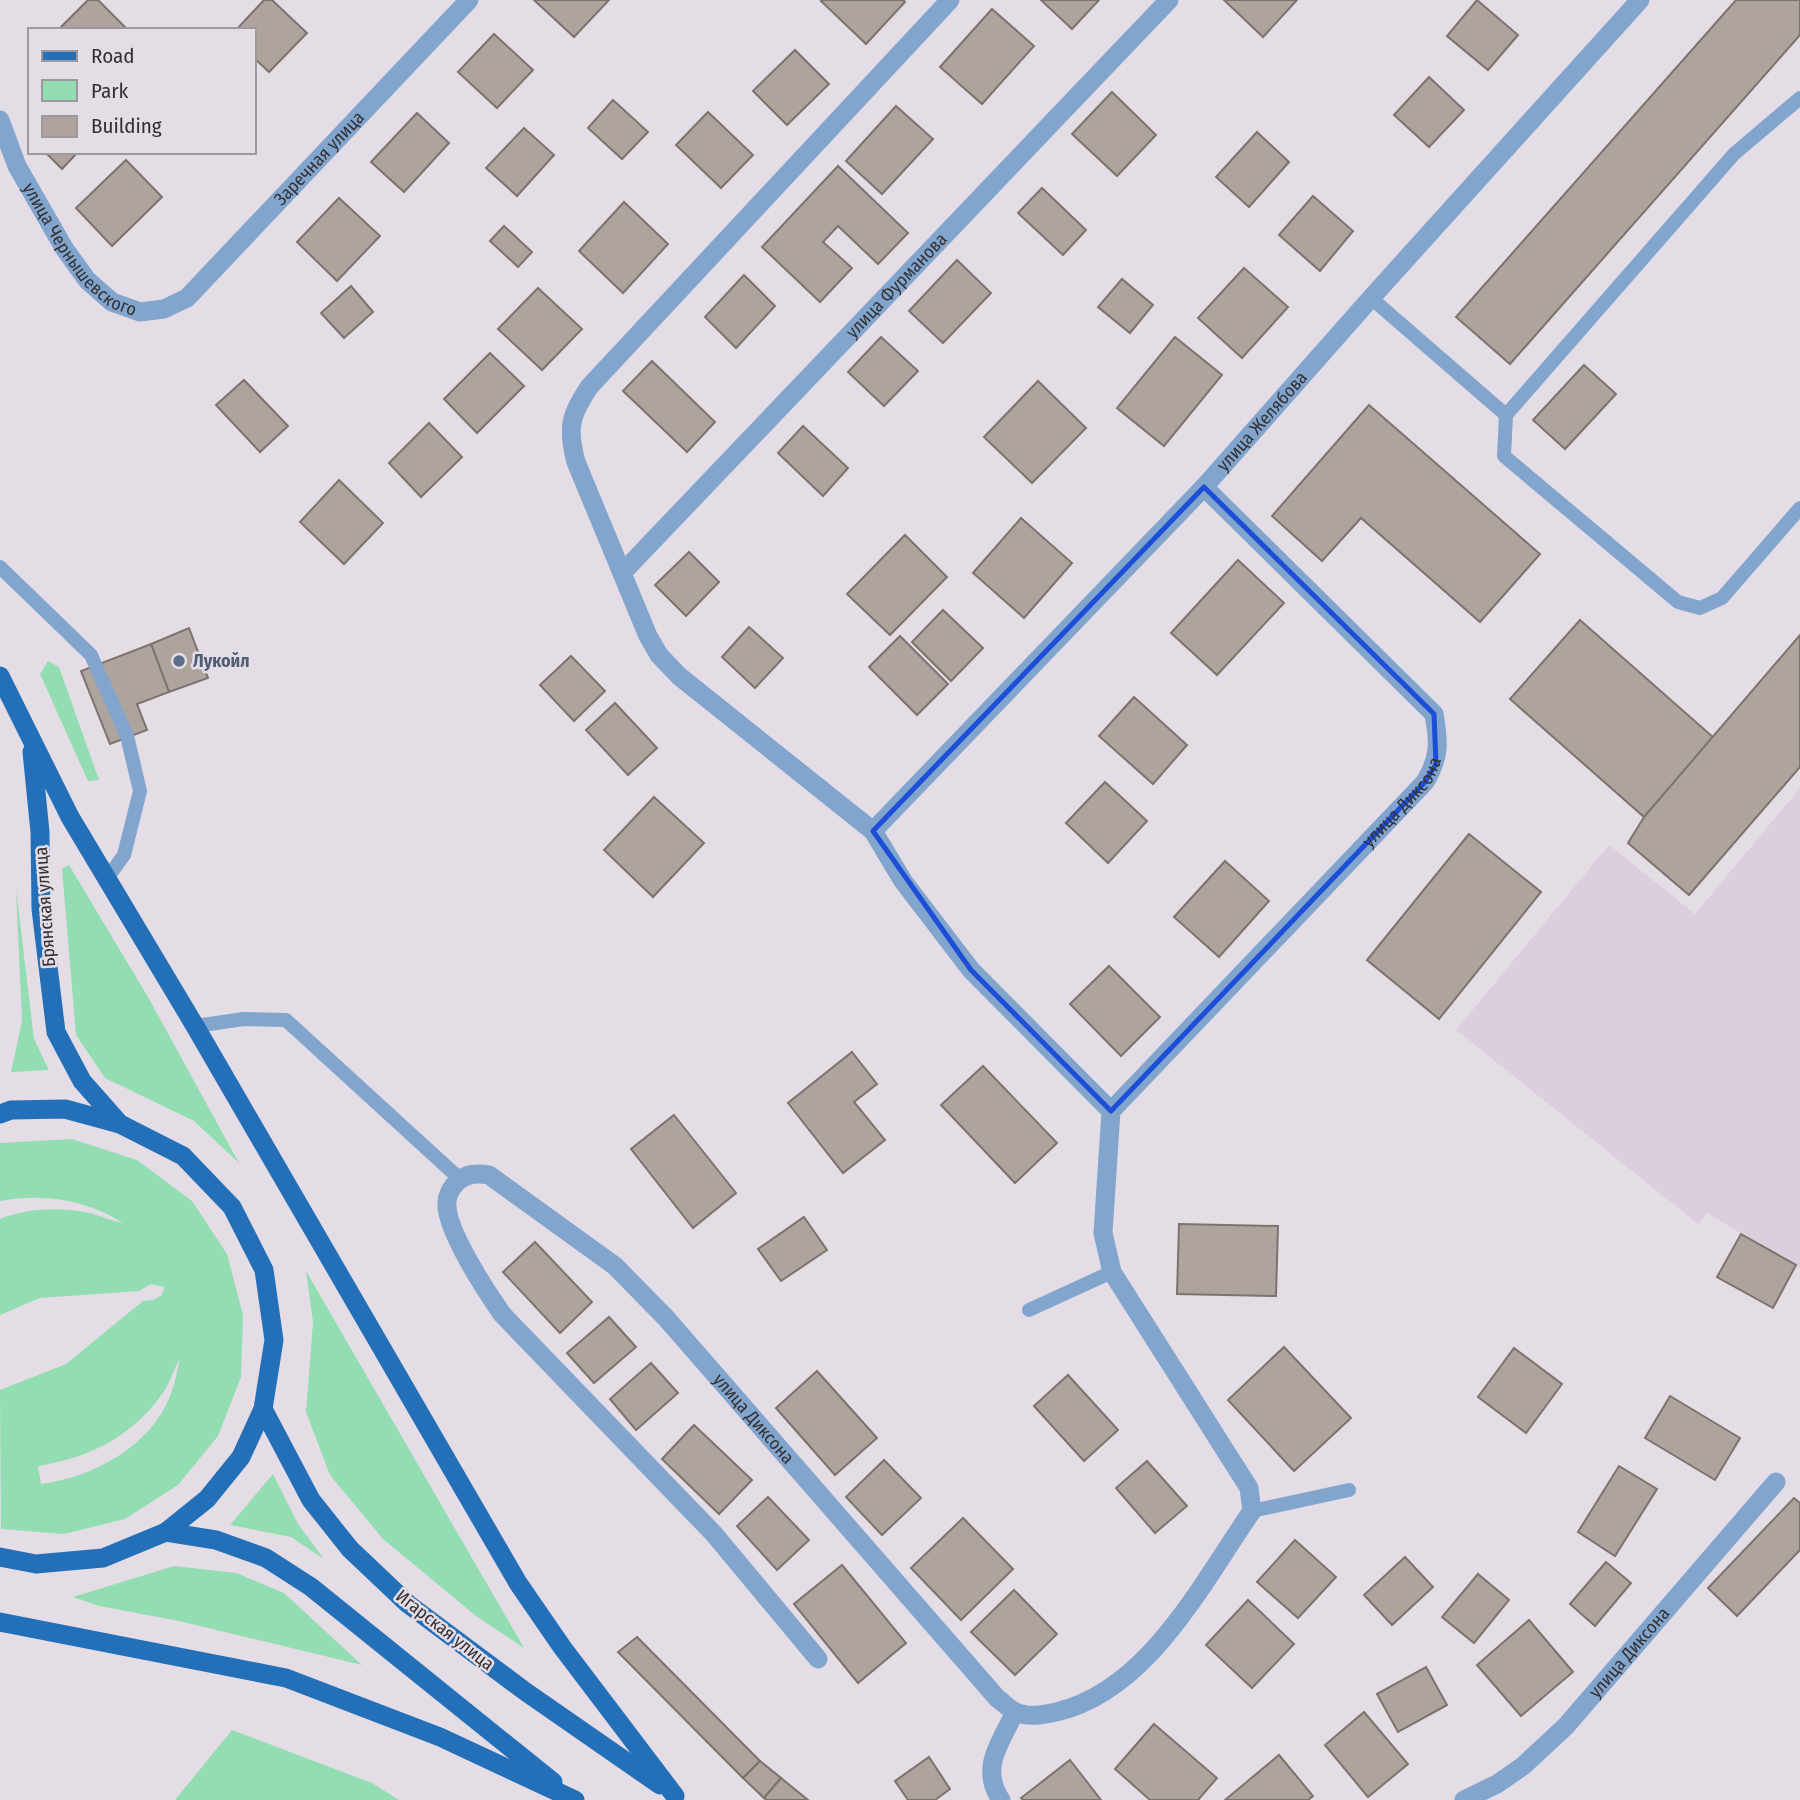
<svg xmlns="http://www.w3.org/2000/svg" width="1800" height="1800" font-family="'Fira Sans Condensed',sans-serif">
  <style>
    .built { fill: #dccfdd }
    .green { fill: #93ddb2; fill-rule: evenodd }
    .building { fill: #aea49d; stroke: #7c736c; stroke-width: 2 }
    .lines { fill: none; stroke-linecap: round; stroke-linejoin: round }
    .service { stroke: #81a5cd; stroke-width: 14 }
    .minor { stroke: #81a5cd; stroke-width: 19 }
    .primary { stroke: #2470b8; stroke-width: 19 }
    .marked { fill: none; stroke: #1d4ed8; stroke-width: 5; stroke-linejoin: round }
    .service-dot { fill: #5c6f8a; stroke: #e5dde6; stroke-width: 2.5 }
    .labels { text-anchor: middle; stroke-width: 5; stroke-linejoin: round; paint-order: stroke }
    .street-label { font-size: 18px; fill: #343034; stroke: #e5dde6 }
    .service-label { font-size: 18px; font-weight: bold; fill: #4e5e75; stroke: #e5dde6; text-anchor: start }
  </style>
  <rect width="100%" height="100%" fill="#e5dde6"/>
  <path class="built" d="M 1800,788 L 1800,1269 L 1707,1213 L 1698,1224 L 1456,1030 L 1609,845 L 1695,914 Z"/>
  <g class="green">
    <path d="M 48,661 L 59,667 L 99,780 L 88,781 L 40,674 Z"/>
    <path d="M 69,865 L 148,997 L 239,1163 L 194,1121 L 105,1078 L 76,1035 L 62,869 Z"/>
    <path d="M 16,889 L 34,1039 L 49,1070 L 11,1072 L 22,1021 Z"/>
    <path d="M 72,1139 L 137,1160 L 192,1201 L 227,1254 L 243,1315 L 241,1377 L 218,1436 L 178,1485 L 125,1519 L 64,1534 L 1,1529 L 0,1390 L 66,1364 L 143,1301 L 153,1300 L 162,1295 L 164,1287 L 151,1284 L 139,1291 L 40,1298 L 0,1315 L 0,1219 C 28,1208 60,1207 90,1213 C 101,1216 112,1221 123,1223 C 86,1199 42,1193 0,1201 L 0,1143 ZM 180,1359 C 177,1371 175,1384 170,1396 C 150,1447 93,1477 41,1484 L 38,1466 C 92,1457 131,1437 163,1393 C 170,1383 174,1368 180,1359 Z"/>
    <path d="M 306,1271 L 524,1648 L 476,1616 L 383,1539 L 330,1475 L 306,1412 L 313,1322 Z"/>
    <path d="M 273,1474 L 298,1524 L 324,1559 L 291,1537 L 230,1525 Z"/>
    <path d="M 174,1566 L 236,1573 L 284,1593 L 362,1665 L 179,1621 L 99,1606 L 73,1597 Z"/>
    <path d="M 232,1730 L 372,1783 L 399,1800 L 175,1800 Z"/>
  </g>
  <g class="building">
    <path d="M 88,0 L 98,0 L 126,28 L 61,30 L 60,28 Z"/>
    <path d="M 264,0 L 272,0 L 307,33 L 269,72 L 254,58 L 254,30 L 236,30 Z"/>
    <path d="M 534,0 L 609,0 L 574,37 Z"/>
    <path d="M 823,0 L 903,0 L 905,2 L 866,44 L 821,1 Z"/>
    <path d="M 1041,0 L 1099,0 L 1072,29 Z"/>
    <path d="M 1224,0 L 1297,0 L 1263,37 Z"/>
    <path d="M 1477,0 L 1518,35 L 1488,70 L 1447,36 Z"/>
    <path d="M 1736,0 L 1800,0 L 1800,35 L 1510,364 L 1456,317 Z"/>
    <path d="M 992,9 L 1034,46 L 982,104 L 940,67 Z"/>
    <path d="M 494,34 L 533,70 L 497,108 L 458,72 Z"/>
    <path d="M 795,50 L 829,84 L 787,125 L 753,91 Z"/>
    <path d="M 1429,77 L 1464,110 L 1429,147 L 1394,115 Z"/>
    <path d="M 1112,92 L 1156,135 L 1117,176 L 1072,134 Z"/>
    <path d="M 613,100 L 648,132 L 622,159 L 588,128 Z"/>
    <path d="M 896,106 L 933,139 L 882,194 L 846,161 Z"/>
    <path d="M 708,112 L 753,155 L 721,188 L 676,145 Z"/>
    <path d="M 417,113 L 449,143 L 404,192 L 371,162 Z"/>
    <path d="M 524,128 L 554,155 L 517,196 L 486,168 Z"/>
    <path d="M 1257,132 L 1289,162 L 1249,207 L 1216,177 Z"/>
    <path d="M 45,152 L 78,152 L 62,169 Z"/>
    <path d="M 126,160 L 162,197 L 112,246 L 76,208 Z"/>
    <path d="M 838,166 L 908,233 L 878,264 L 838,226 L 823,242 L 852,268 L 820,302 L 762,247 Z"/>
    <path d="M 1042,188 L 1086,230 L 1063,255 L 1018,213 Z"/>
    <path d="M 1313,196 L 1353,231 L 1320,271 L 1279,235 Z"/>
    <path d="M 339,198 L 380,236 L 337,281 L 297,242 Z"/>
    <path d="M 624,202 L 668,244 L 623,293 L 579,251 Z"/>
    <path d="M 504,226 L 532,252 L 518,267 L 490,241 Z"/>
    <path d="M 957,260 L 991,293 L 943,343 L 909,311 Z"/>
    <path d="M 1244,268 L 1288,307 L 1242,358 L 1198,318 Z"/>
    <path d="M 744,275 L 775,306 L 736,348 L 705,317 Z"/>
    <path d="M 1122,279 L 1153,305 L 1130,333 L 1098,307 Z"/>
    <path d="M 351,286 L 373,312 L 344,338 L 321,313 Z"/>
    <path d="M 538,288 L 582,329 L 542,370 L 498,329 Z"/>
    <path d="M 881,337 L 918,371 L 884,406 L 848,372 Z"/>
    <path d="M 1175,337 L 1222,375 L 1164,446 L 1117,408 Z"/>
    <path d="M 490,353 L 524,386 L 477,433 L 444,399 Z"/>
    <path d="M 652,361 L 715,422 L 687,452 L 623,391 Z"/>
    <path d="M 1584,365 L 1616,394 L 1565,449 L 1533,420 Z"/>
    <path d="M 244,380 L 288,426 L 260,452 L 216,405 Z"/>
    <path d="M 1038,381 L 1086,428 L 1032,483 L 984,437 Z"/>
    <path d="M 1369,405 L 1540,554 L 1480,622 L 1361,518 L 1322,561 L 1272,516 Z"/>
    <path d="M 429,423 L 462,457 L 421,497 L 389,463 Z"/>
    <path d="M 803,426 L 848,468 L 823,496 L 778,453 Z"/>
    <path d="M 339,480 L 383,523 L 344,564 L 300,522 Z"/>
    <path d="M 1021,518 L 1072,563 L 1024,618 L 973,573 Z"/>
    <path d="M 905,535 L 947,577 L 890,635 L 847,594 Z"/>
    <path d="M 689,552 L 719,582 L 686,616 L 655,585 Z"/>
    <path d="M 1238,560 L 1284,603 L 1217,675 L 1171,633 Z"/>
    <path d="M 943,610 L 983,648 L 951,681 L 912,642 Z"/>
    <path d="M 1580,620 L 1714,738 L 1644,817 L 1510,699 Z"/>
    <path d="M 749,627 L 783,658 L 755,688 L 722,657 Z"/>
    <path d="M 189,628 L 208,678 L 169,692 L 151,644 Z"/>
    <path d="M 1800,635 L 1800,767 L 1689,895 L 1628,843 L 1644,817 Z"/>
    <path d="M 900,636 L 948,684 L 917,715 L 869,667 Z"/>
    <path d="M 151,644 L 169,692 L 137,704 L 147,730 L 110,744 L 81,671 Z"/>
    <path d="M 571,656 L 605,691 L 574,721 L 540,685 Z"/>
    <path d="M 1134,697 L 1187,745 L 1153,784 L 1099,736 Z"/>
    <path d="M 615,703 L 657,748 L 628,775 L 586,730 Z"/>
    <path d="M 1105,782 L 1147,821 L 1108,863 L 1066,823 Z"/>
    <path d="M 654,797 L 704,843 L 653,897 L 604,850 Z"/>
    <path d="M 1469,834 L 1541,892 L 1439,1019 L 1367,960 Z"/>
    <path d="M 1225,861 L 1269,901 L 1219,957 L 1174,917 Z"/>
    <path d="M 1109,966 L 1160,1017 L 1121,1056 L 1070,1004 Z"/>
    <path d="M 852,1052 L 877,1084 L 854,1102 L 885,1140 L 843,1173 L 788,1103 Z"/>
    <path d="M 983,1066 L 1057,1143 L 1015,1183 L 941,1105 Z"/>
    <path d="M 674,1115 L 736,1193 L 693,1228 L 631,1149 Z"/>
    <path d="M 804,1217 L 827,1250 L 781,1281 L 758,1249 Z"/>
    <path d="M 1179,1224 L 1278,1226 L 1276,1296 L 1177,1294 Z"/>
    <path d="M 1741,1234 L 1796,1265 L 1773,1308 L 1717,1277 Z"/>
    <path d="M 535,1242 L 592,1302 L 560,1333 L 503,1272 Z"/>
    <path d="M 609,1317 L 636,1347 L 594,1383 L 567,1353 Z"/>
    <path d="M 1284,1347 L 1351,1418 L 1294,1471 L 1228,1400 Z"/>
    <path d="M 1514,1348 L 1562,1384 L 1526,1433 L 1478,1397 Z"/>
    <path d="M 651,1363 L 678,1393 L 636,1430 L 610,1399 Z"/>
    <path d="M 817,1371 L 877,1438 L 835,1475 L 776,1408 Z"/>
    <path d="M 1068,1375 L 1118,1430 L 1084,1461 L 1034,1406 Z"/>
    <path d="M 1670,1396 L 1740,1438 L 1715,1480 L 1645,1438 Z"/>
    <path d="M 694,1425 L 752,1480 L 719,1514 L 662,1459 Z"/>
    <path d="M 884,1460 L 921,1498 L 882,1535 L 846,1497 Z"/>
    <path d="M 1147,1461 L 1187,1506 L 1155,1533 L 1116,1488 Z"/>
    <path d="M 1619,1466 L 1657,1489 L 1615,1556 L 1578,1532 Z"/>
    <path d="M 768,1497 L 809,1540 L 777,1570 L 737,1526 Z"/>
    <path d="M 1794,1498 L 1800,1503 L 1800,1550 L 1737,1616 L 1708,1588 Z"/>
    <path d="M 963,1518 L 1013,1569 L 961,1620 L 911,1568 Z"/>
    <path d="M 1295,1540 L 1336,1577 L 1298,1618 L 1257,1582 Z"/>
    <path d="M 1405,1557 L 1433,1587 L 1392,1625 L 1364,1595 Z"/>
    <path d="M 1606,1562 L 1631,1583 L 1595,1626 L 1570,1604 Z"/>
    <path d="M 842,1565 L 906,1643 L 858,1683 L 794,1604 Z"/>
    <path d="M 1478,1574 L 1509,1600 L 1474,1643 L 1442,1617 Z"/>
    <path d="M 1014,1590 L 1057,1634 L 1015,1675 L 971,1632 Z"/>
    <path d="M 1248,1600 L 1294,1644 L 1252,1688 L 1206,1645 Z"/>
    <path d="M 1529,1620 L 1573,1672 L 1521,1716 L 1477,1665 Z"/>
    <path d="M 637,1637 L 760,1761 L 743,1778 L 618,1652 Z"/>
    <path d="M 1426,1667 L 1447,1705 L 1398,1732 L 1377,1694 Z"/>
    <path d="M 1364,1712 L 1408,1764 L 1368,1797 L 1325,1745 Z"/>
    <path d="M 1154,1724 L 1217,1778 L 1198,1800 L 1150,1800 L 1115,1769 Z"/>
    <path d="M 1279,1755 L 1313,1796 L 1308,1800 L 1225,1800 Z"/>
    <path d="M 929,1757 L 950,1789 L 935,1800 L 908,1800 L 895,1781 Z"/>
    <path d="M 1070,1760 L 1101,1800 L 1023,1800 L 1021,1798 Z"/>
    <path d="M 760,1761 L 781,1778 L 764,1798 L 743,1778 Z"/>
    <path d="M 781,1778 L 808,1800 L 767,1800 L 764,1798 Z"/>
  </g>
  <g class="lines">
    <g class="service">
      <path d="M 1800,98 L 1734,154 L 1506,415 L 1504,456 L 1678,602 L 1700,608 L 1722,598 L 1800,508"/>
      <path d="M 1371,298 L 1506,415"/>
      <path d="M 0,567 L 91,655 L 127,736 L 140,791 L 124,855 L 108,877"/>
      <path d="M 195,1026 L 244,1019 L 286,1020 L 460,1179"/>
      <path d="M 1029,1310 L 1112,1272"/>
      <path d="M 1252,1511 L 1349,1490"/>
    </g>
    <g class="minor">
      <path id="s1" d="M 0,120 L 17,166 L 64,248 L 87,280 L 112,302 L 140,312 L 164,309 L 187,298 L 469,0"/>
      <path id="s2" d="M 623,572 L 1169,0"/>
      <path id="s3" d="M 873,831 L 1204,487 L 1371,298 L 1640,0"/>
      <path id="s4" d="M 1111,1111 L 1425,782 C 1440,757 1439,742 1434,714 L 1204,487"/>
      <path id="s5" d="M 818,1659 L 714,1534 L 502,1314 C 486,1291 448,1233 447,1206 C 446,1197 451,1187 458,1181 C 467,1173 478,1173 489,1175 L 615,1266 L 666,1318 L 997,1698 C 1003,1702 1008,1708 1014,1711 C 1027,1718 1042,1715 1056,1712 C 1148,1691 1202,1583 1252,1511 L 1249,1488 L 1112,1272 L 1103,1233 L 1111,1111 L 971,970 L 903,881 L 873,831 L 679,676 L 659,655 L 648,636 L 576,462 C 567,428 570,415 590,386 L 950,0"/>
      <path d="M 1001,1800 C 979,1768 1001,1742 1015,1712"/>
      <path id="s6" d="M 1464,1800 L 1497,1784 L 1523,1766 L 1566,1726 L 1776,1482"/>
    </g>
    <g class="primary">
      <path d="M 0,676 L 70,817 L 195,1026 L 518,1583 L 562,1647 L 675,1796"/>
      <path d="M 32,752 L 40,832 L 41,909 L 56,1032 L 82,1081 L 120,1124"/>
      <path d="M 0,1114 L 11,1110 L 65,1109 L 120,1124 L 183,1156 L 232,1207 L 264,1270 L 274,1340 L 263,1409 L 241,1457 L 207,1499 L 166,1532 L 103,1558 L 36,1564 L 0,1557"/>
      <path d="M 263,1409 L 311,1500 L 350,1549 L 408,1604 L 526,1692 L 660,1785"/>
      <path d="M 166,1532 L 216,1540 L 266,1558 L 311,1587 L 553,1782"/>
      <path d="M 0,1622 L 286,1678 L 440,1737 L 575,1800"/>
    </g>
  </g>
  <path class="marked" d="M 1204,487 L 1434,714 L 1436,764 L 1425,782 L 1111,1111 L 971,970 L 873,831 Z"/>
  <circle class="service-dot" cx="179" cy="661" r="7"/>
  <g class="labels">
    <g class="street-label">
      <text dy="6" stroke="none"><textPath href="#s1" startOffset="488">Заречная улица</textPath></text>
      <text dy="6" stroke="none"><textPath href="#s1" startOffset="156">улица Чернышевского</textPath></text>
      <text dy="6" stroke="none"><textPath href="#s2" startOffset="396">улица Фурманова</textPath></text>
      <text dy="6" stroke="none"><textPath href="#s3" startOffset="565">улица Желябова</textPath></text>
      <text dy="6" stroke="none"><textPath href="#s4" startOffset="425">улица Диксона</textPath></text>
      <text transform="translate(45 907) rotate(-94)" y="6">Брянская улица</text>
      <text dy="6" stroke="none"><textPath href="#s5" startOffset="1013">улица Диксона</textPath></text>
      <text transform="translate(445 1630) rotate(38)" y="6">Игарская улица</text>
      <text dy="6" stroke="none"><textPath href="#s6" startOffset="224">улица Диксона</textPath></text>
    </g>
    <g class="service-label">
      <text x="193" y="667">Лукойл</text>
    </g>
  </g>
  <rect x="28" y="28" width="228" height="126" fill="#e5dde6" stroke="#9e989f" stroke-width="2"/>
  <rect x="42" y="51" width="35" height="10" fill="#2470b8" stroke="#9e989f" stroke-width="2"/>
  <text x="91" y="63" font-size="21" fill="#343034">Road</text>
  <rect x="42" y="80" width="35" height="21" fill="#93ddb2" stroke="#9e989f" stroke-width="2"/>
  <text x="91" y="98" font-size="21" fill="#343034">Park</text>
  <rect x="42" y="116" width="35" height="21" fill="#aea49d" stroke="#9e989f" stroke-width="2"/>
  <text x="91" y="133" font-size="21" fill="#343034">Building</text>
</svg>
